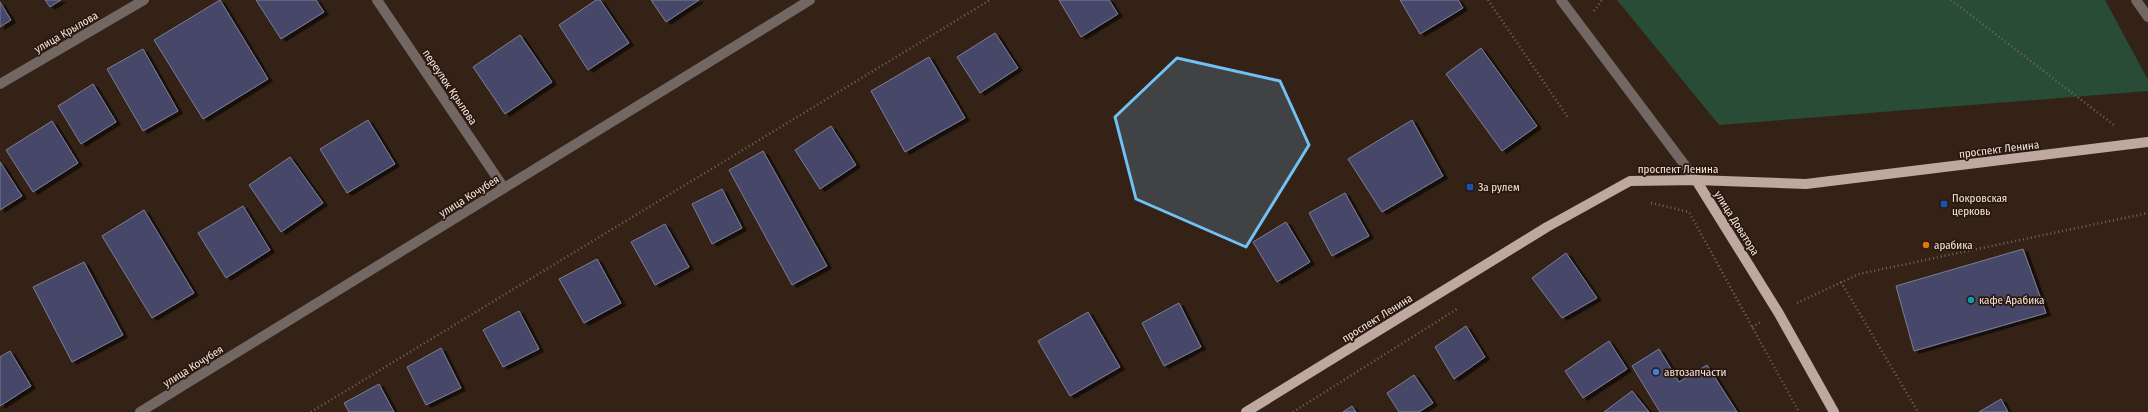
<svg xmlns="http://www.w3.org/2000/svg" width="2148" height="412" font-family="'Fira Sans Condensed',sans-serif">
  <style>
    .green { fill: #284c36 }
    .building { fill: #464669; stroke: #7d7e94; filter: url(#shadow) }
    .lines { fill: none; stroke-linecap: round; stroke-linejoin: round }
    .path { stroke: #76665c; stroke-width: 2.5; stroke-dasharray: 1 3; stroke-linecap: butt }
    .minor { stroke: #726763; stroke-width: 10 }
    .major { stroke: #bfa8a0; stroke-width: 10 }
    .marked { fill: #71c1f5; fill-opacity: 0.2; stroke: #71c1f5; stroke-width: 3; stroke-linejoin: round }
    .transit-dot { fill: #1a4fb4; stroke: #2a180e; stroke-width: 1.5 }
    .food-dot { fill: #e8710a; stroke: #2a180e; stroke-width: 1.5 }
    .culture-dot { fill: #0f9aa8; stroke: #2a180e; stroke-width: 1.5 }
    .shop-dot { fill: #3f7fe0; stroke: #2a180e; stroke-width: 1.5 }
    .labels { text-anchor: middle; stroke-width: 3.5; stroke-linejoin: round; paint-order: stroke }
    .street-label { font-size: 11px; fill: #f4e7e0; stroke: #2a180e }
    .poi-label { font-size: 11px; fill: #f4e7e0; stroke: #2a180e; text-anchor: start }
  </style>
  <defs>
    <filter id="shadow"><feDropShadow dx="4.5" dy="2.5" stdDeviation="0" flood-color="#0009"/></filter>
  </defs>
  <rect width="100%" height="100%" fill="#342217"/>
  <path class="green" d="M 1617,0 L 2105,0 L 2148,80 L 2148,91 L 1719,125 Z"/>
  <g class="building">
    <path d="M 45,0 L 61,0 L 50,7 Z"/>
    <path d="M 220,0 L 268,79 L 203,119 L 154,40 Z"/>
    <path d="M 256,0 L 316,0 L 324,12 L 281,39 Z"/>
    <path d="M 596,0 L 600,0 L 629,43 L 588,70 L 559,25 Z"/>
    <path d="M 651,0 L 699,0 L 666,22 Z"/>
    <path d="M 1059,0 L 1109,0 L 1118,14 L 1081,37 Z"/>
    <path d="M 1400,0 L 1458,0 L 1463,8 L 1420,34 Z"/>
    <path d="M 0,2 L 11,20 L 0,27 Z"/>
    <path d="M 995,33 L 1018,68 L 980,93 L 957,57 Z"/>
    <path d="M 520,35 L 552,82 L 505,114 L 473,67 Z"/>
    <path d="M 1481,48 L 1537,126 L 1502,151 L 1446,74 Z"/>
    <path d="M 143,49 L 178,111 L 143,131 L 107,69 Z"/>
    <path d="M 929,57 L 965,118 L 905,152 L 871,91 Z"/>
    <path d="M 93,84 L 116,122 L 81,144 L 58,106 Z"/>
    <path d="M 368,120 L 395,164 L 347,193 L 320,149 Z"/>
    <path d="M 1412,120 L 1443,176 L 1382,212 L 1348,159 Z"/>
    <path d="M 52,121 L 78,163 L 33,192 L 6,150 Z"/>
    <path d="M 831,126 L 856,165 L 820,189 L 795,150 Z"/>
    <path d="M 763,151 L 827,266 L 792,285 L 729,170 Z"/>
    <path d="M 290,157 L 323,203 L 281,232 L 249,185 Z"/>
    <path d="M 0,162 L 22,196 L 0,210 Z"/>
    <path d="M 722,189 L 742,228 L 712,244 L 692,204 Z"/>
    <path d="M 1345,193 L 1369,236 L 1332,256 L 1309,213 Z"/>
    <path d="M 243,206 L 270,250 L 226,278 L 198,233 Z"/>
    <path d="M 144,210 L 194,293 L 152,318 L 102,236 Z"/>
    <path d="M 1286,222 L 1310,262 L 1277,282 L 1253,242 Z"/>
    <path d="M 665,224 L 689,267 L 655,285 L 631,242 Z"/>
    <path d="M 2023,249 L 2046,313 L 1914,351 L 1896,286 Z"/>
    <path d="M 1566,253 L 1597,298 L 1562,318 L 1532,278 Z"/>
    <path d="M 597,259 L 621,303 L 584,323 L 559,279 Z"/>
    <path d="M 84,262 L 123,335 L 72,362 L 33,287 Z"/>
    <path d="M 1179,303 L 1201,347 L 1164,366 L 1142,323 Z"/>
    <path d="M 519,311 L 539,349 L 503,367 L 483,330 Z"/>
    <path d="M 1088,312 L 1120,367 L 1070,396 L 1038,341 Z"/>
    <path d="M 1466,326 L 1485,357 L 1454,379 L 1435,347 Z"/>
    <path d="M 1609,341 L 1627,369 L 1583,398 L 1565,371 Z"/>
    <path d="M 441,348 L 461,388 L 426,405 L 407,367 Z"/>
    <path d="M 1659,349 L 1679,382 L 1707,365 L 1737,412 L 1660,412 L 1632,366 Z"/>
    <path d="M 10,351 L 31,386 L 0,406 L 0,357 Z"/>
    <path d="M 1414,375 L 1433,403 L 1419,412 L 1399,412 L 1387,393 Z"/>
    <path d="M 379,384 L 394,412 L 349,412 L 344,403 Z"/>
    <path d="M 1632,391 L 1649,412 L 1604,412 Z"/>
    <path d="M 2001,399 L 2008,412 L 1979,412 Z"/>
    <path d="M 1352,406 L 1356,412 L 1343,412 Z"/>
  </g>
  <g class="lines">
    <g class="path">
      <path d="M 1488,0 L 1569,119"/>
      <path d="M 1951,0 L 2114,125"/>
      <path d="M 1594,11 L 1602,0"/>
      <path d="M 1651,203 L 1689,212 L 1799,412"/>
      <path d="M 1841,282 L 1918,412"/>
      <path d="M 1797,303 L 1859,274 L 2148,213"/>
      <path d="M 1752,327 L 1761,322"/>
      <path d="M 311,412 L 990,0"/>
      <path d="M 1293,412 L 1457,309"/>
    </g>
    <g class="minor">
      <path d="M 377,0 L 504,188"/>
      <path d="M 1561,0 L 1696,180"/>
      <path d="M 2136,0 L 2148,17"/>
      <path d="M 0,84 L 144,0"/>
      <path d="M 140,412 L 810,0"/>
    </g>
    <g class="major">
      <path d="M 1696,180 L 1778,312 L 1834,412"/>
      <path d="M 1246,412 L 1547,227 L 1630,181 L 1696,180 L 1806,184 L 2148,142"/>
    </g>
  </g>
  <path class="marked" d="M 1177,58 L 1280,81 L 1309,145 L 1246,247 L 1136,199 L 1115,117 Z"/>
  <g class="transit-dot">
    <rect x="1466" y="183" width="8" height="8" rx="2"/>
    <rect x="1940" y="200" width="8" height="8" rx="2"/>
  </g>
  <circle class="food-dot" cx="1926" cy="245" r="4"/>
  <circle class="culture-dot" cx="1971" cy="300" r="4"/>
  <circle class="shop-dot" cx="1656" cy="372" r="4"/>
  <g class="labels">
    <g class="street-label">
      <text transform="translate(66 32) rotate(-30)" y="4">улица Крылова</text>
      <text transform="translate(450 87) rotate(56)" y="4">переулок Крылова</text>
      <text transform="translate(1999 149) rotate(-7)" y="4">проспект Ленина</text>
      <text x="1678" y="173">проспект Ленина</text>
      <text transform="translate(469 196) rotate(-32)" y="4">улица Кочубея</text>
      <text transform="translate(1737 223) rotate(58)" y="4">улица Доватора</text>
      <text transform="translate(1377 318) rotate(-32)" y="4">проспект Ленина</text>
      <text transform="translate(193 366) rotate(-32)" y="4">улица Кочубея</text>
    </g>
    <g class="poi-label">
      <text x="1478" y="191">За рулем</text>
      <text x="1952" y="202">Покровская<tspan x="1952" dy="13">церковь</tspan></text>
      <text x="1934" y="249">арабика</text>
      <text x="1979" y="304">кафе Арабика</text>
      <text x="1664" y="376">автозапчасти</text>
    </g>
  </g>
</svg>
